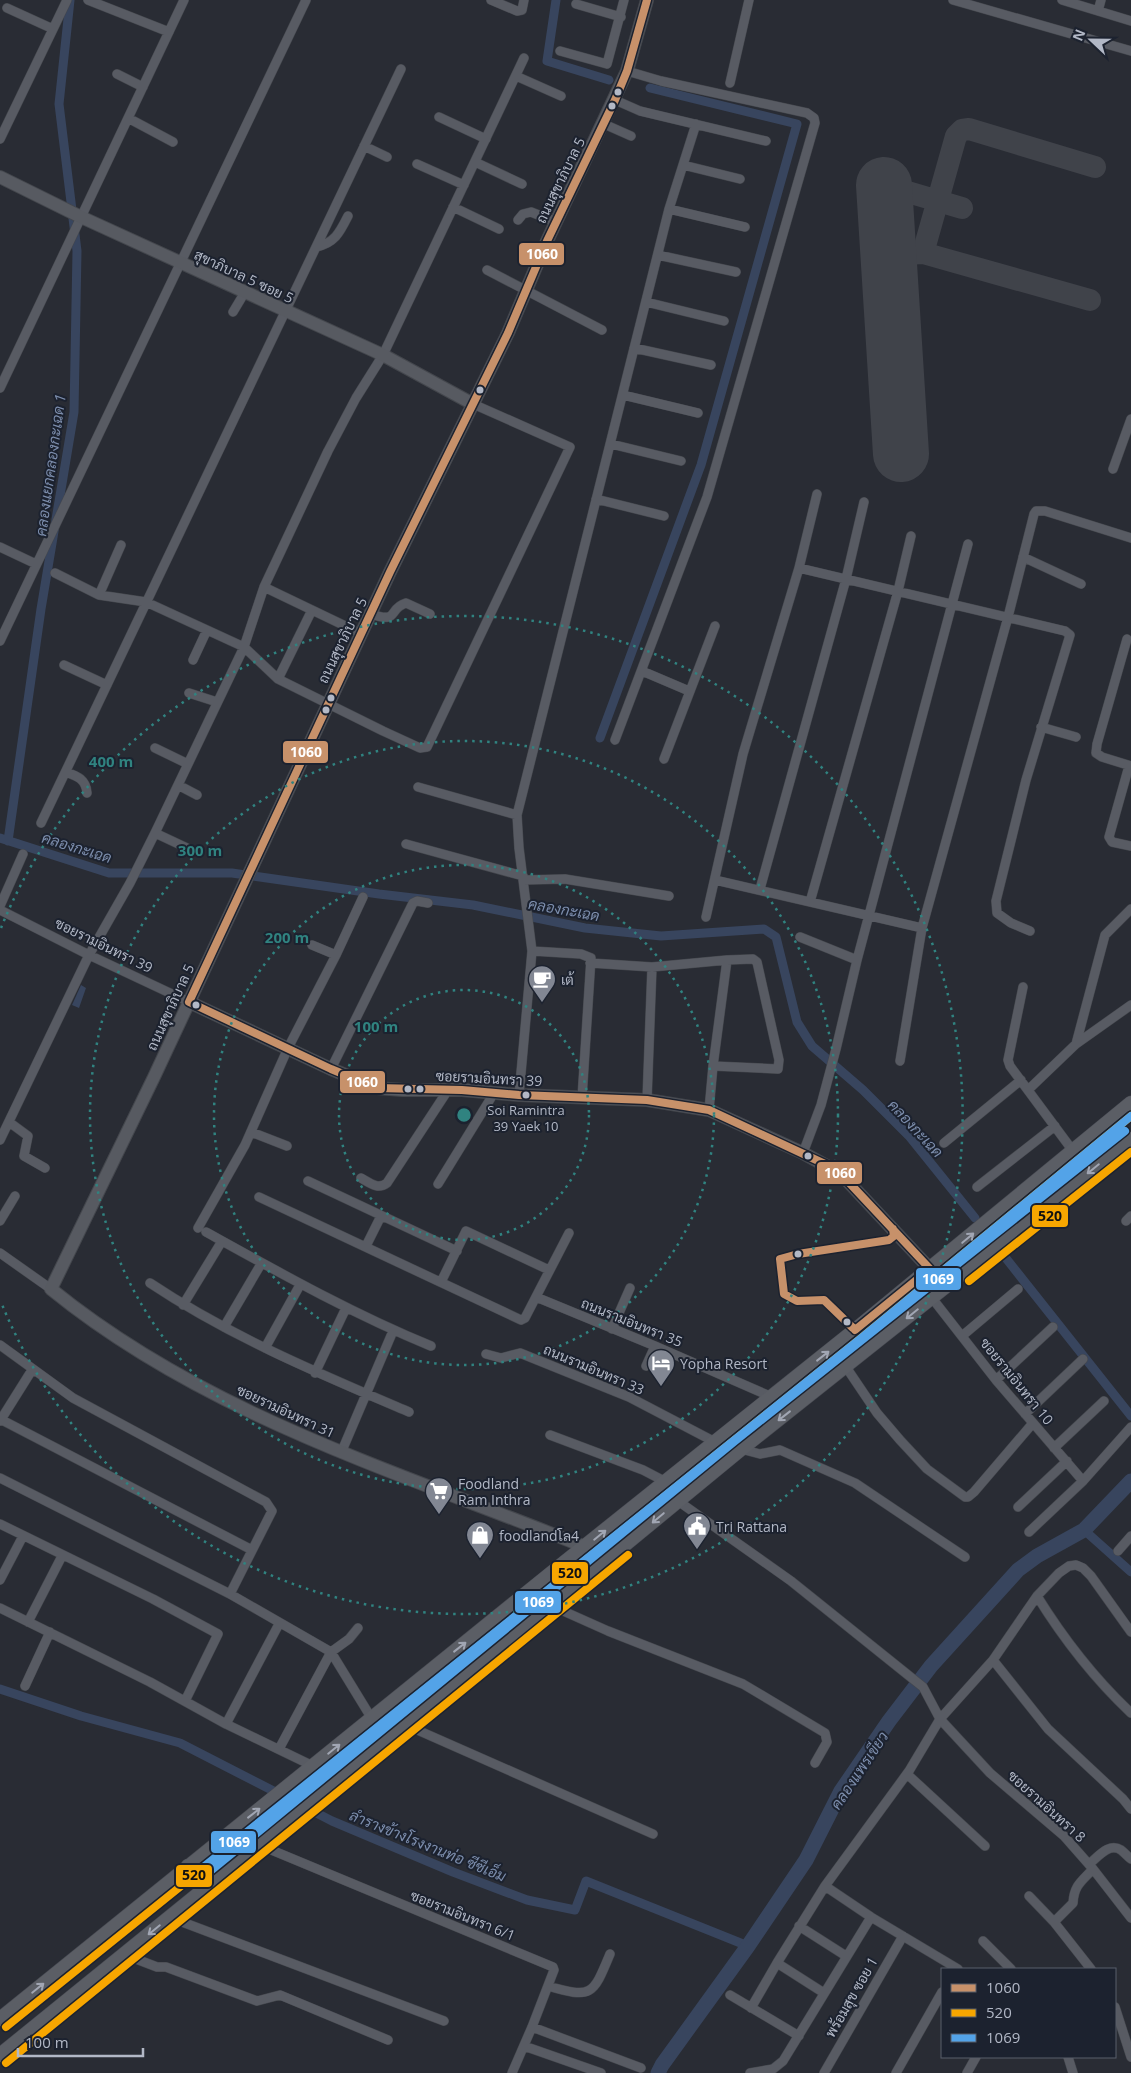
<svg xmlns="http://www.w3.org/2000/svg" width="1131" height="2073" viewBox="0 0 1131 2073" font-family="'Open Sans',Sarabun,sans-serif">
<rect width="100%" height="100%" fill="#292c34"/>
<!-- water -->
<path fill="#38455e" d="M81 985 86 988 79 1008 72 1005Z"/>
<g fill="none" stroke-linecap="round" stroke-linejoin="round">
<!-- canal -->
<path stroke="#38455e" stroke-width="9" d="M556 0 547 61 609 80
M600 738 701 465 797 124 650 88
M0 838 109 873H232L379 894 473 905 585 928 661 936 764 929 776 937 797 1022 812 1046 863 1090 909 1136 975 1218
M8 841 41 609 74 412 77 251 59 104 70 0
M1005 1257 1131 1416
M1084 1530 1131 1572
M0 1689 81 1716 180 1743 332 1821 453 1872 527 1900 575 1910 586 1881 748 1946"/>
<!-- river -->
<path stroke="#38455e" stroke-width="15" d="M658 2073 662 2065 748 1946 806 1860 841 1791 889 1721 931 1666 1018 1570 1037 1556 1084 1530 1131 1481"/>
<!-- taxiway -->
<path stroke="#40434a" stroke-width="22" d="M884 185 962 208
M889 255 923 253
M1090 300 923 253 956 136 962 130 969 129 1095 167"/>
<!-- runway -->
<path stroke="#40434a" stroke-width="56" d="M884 185 901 454"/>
<!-- street casing -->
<g stroke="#44474d" stroke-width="10">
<path id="street" d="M88 0 169 32
M491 0 517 11 522 10 524 0
M953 0 1131 51
M1062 0 1131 21
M576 4 621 17
M7 8 53 29
M1098 11 1101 0
M560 51 607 64 624 0
M117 74 143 87
M516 76 561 96
M730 83 749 0
M615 100 640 111 766 141
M439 117 486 139
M128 118 173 142
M604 124 631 136
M0 139 67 0
M364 146 387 157
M475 162 522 184
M417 164 464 185
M683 165 740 179
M453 207 499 229
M669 209 745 227
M518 220 523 214 531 212 556 222
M316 247C335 243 340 232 348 216
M658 255 736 272
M487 270 602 330
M646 302 724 321
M233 312 245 292
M634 348 711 365
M0 388 184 0
M623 395 698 413
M611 444 681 461
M1113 469 1131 419
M596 499 664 516
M0 547 36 564
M1023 557 1081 584
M799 568 1065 631 1070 635 1026 780 996 901 997 913 1011 923 1030 931
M55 573 99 595 146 602 244 647 278 679 383 731 420 748 427 747 570 447 473 404
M264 587 362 634
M99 595 121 545
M371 614C400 624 387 609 406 603L430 614
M1127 639 1097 744 1096 753 1102 757 1131 766
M0 641 306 0
M193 660 207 630
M64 665 107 685
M642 671 689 691
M278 679 312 610
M189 693 217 702
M1041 727 1076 737
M615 740 707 497 815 123 814 118 807 113 661 81 627 71
M155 748 188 764
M664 759 715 626
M1129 766 1109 837 1112 842 1131 846
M66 772C77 776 86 779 87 793
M178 785 197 795
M418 787 517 815
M41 823 401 69
M155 833 187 848
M406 844 523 876
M523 880 565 879 669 896
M715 880 922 928
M760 889 846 579 864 502
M810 902 898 591 911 536
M0 906 23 854
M0 910 89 955 189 1002
M706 917 743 754 799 568 817 494
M800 937 857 960
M312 945 336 955
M532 951 581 954 591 958 582 1098
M590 963 652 967 727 960 753 959 757 962 779 1060 778 1069 713 1066
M1023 987 1008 1060 1010 1066 1073 1151
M1076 1044 1105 935 1131 909
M900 1061 922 928 1008 617 1034 514 1036 511H1045L1131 538
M331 1069 413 903 417 901 428 903
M1028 1090 1076 1044 1131 1005
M519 1095 532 951 519 848 517 815 669 209 696 124
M647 1100 652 967
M709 1110 713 1066 727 960
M9 1122 28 1136 24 1156 45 1168
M251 1132 287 1146
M0 1140 89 955 130 883 155 833 244 647 264 587 328 451 356 398 383 355 524 58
M944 1143 1021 1080
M803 1153 821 1105 836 1049 857 960 968 544
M361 1178C370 1183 378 1190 387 1183L448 1090
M308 1181 457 1251
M438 1184 494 1093
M977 1187 1055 1126
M259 1197 521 1320 525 1318 569 1233
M0 1221 15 1196
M1126 1221 1131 1216
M198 1228 245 1145 288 1048 336 955 363 897
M206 1232C280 1273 353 1314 431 1346
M366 1246 381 1216
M0 1253 51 1289
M441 1282 466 1231 549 1270
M150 1283C231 1337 320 1374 409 1412
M536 1297 655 1346 772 1397
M932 1298 996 1380 1083 1481
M183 1305 222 1241
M224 1327 261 1264
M612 1329 630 1288
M962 1336 1018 1289
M0 1345 73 1398 266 1502 272 1511 230 1594
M265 1348 300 1285
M486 1354 501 1358 520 1353 629 1397 715 1442
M646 1366 655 1346
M846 1367 877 1413 900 1440 927 1469 965 1497H968L974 1492 1033 1423
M315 1373 346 1308
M996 1380 1053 1327
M1025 1414 1083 1359
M0 1419 252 1550
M0 1421 32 1370
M550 1435 643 1470 666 1482
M1054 1448 1104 1401
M741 1449 760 1454 780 1450 855 1483 965 1557
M341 1453 393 1331
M0 1478 230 1594 331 1652 372 1719
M678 1501 791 1581 923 1687 940 1719 990 1773 1064 1836 1093 1869 1131 1918
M1018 1507 1067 1461
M0 1524 153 1599 218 1634 185 1701
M1029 1532 1083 1481 1131 1427
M1118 1551 1131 1536
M0 1580 23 1536
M1037 1596C1063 1638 1095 1679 1131 1713
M552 1606 608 1631 743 1684 825 1733 827 1742 815 1763
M0 1608 150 1682 226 1724 313 1766
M28 1622 62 1556
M993 1660 1048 1729 1123 1799 1131 1809
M25 1686 50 1632
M226 1724 279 1624
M406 1725 653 1834
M279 1749 331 1652 349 1639 358 1628
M907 1774 985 1846
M257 1844 553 1967 554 1970 532 2027 512 2073
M1089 1864C1098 1857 1109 1842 1121 1850 1125 1853 1127 1856 1131 1859
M825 1886 871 1917 958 1969
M1029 1896 1054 1922 1091 1969
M169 1917 444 2021
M1054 1922 1073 1903C1074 1885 1082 1881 1093 1869
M799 1926 846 1956
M983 1941 1011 1969
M123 1954 157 1967H166L257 2001 280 1995 388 2040
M777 1963 824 1993
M548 1986C592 1999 593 1995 610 1954
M730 1995 799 2036
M1115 2007 1131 2057
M751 2008 777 1963 825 1886 909 1771 940 1719 993 1660 1037 1596 1059 1573 1069 1566 1076 1565 1083 1568 1091 1576 1131 1632
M532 2027 641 2068
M524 2046 601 2073
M1068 2057 1073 2073
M750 2073 773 2069 783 2061 871 1917
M824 2073 903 1936
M896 2073 942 1992
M967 2073 976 2057"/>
</g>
<!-- secondary casing -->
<g stroke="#44474d" stroke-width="14">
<path id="secondary" d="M0 177 81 217 383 355 473 404
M189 1002 331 1069 377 1088 403 1090H462L519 1095 647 1100 709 1110 803 1153 841 1174 930 1269
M585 1547C402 1473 207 1416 51 1289L154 1077 390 572 508 333 547 241 627 71 647 0"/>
</g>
<!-- primary casing -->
<g stroke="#464951" stroke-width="15">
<path id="primary" d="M220 1840 218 1846 221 1854 231 1860H239
M188 1866 205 1888
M0 2019 565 1562 855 1330 1131 1103
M0 2055 345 1775 741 1449 1131 1139"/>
</g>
<!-- street -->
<use href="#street" stroke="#585b63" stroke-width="9"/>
<!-- secondary -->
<use href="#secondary" stroke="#575a61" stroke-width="12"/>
<!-- primary -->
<use href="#primary" stroke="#5b5e65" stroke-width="14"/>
<!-- bus-1 casing -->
<g stroke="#1c222f" stroke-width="11">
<path id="bus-1" d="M189 1002 390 572 508 333 547 241 615 100 627 71 647 0
M189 1002 331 1069 377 1088 462 1090 519 1095 647 1100 709 1110 827 1165 841 1174 930 1269 855 1330
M853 1328 824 1300 797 1301 784 1294 780 1259 798 1254 889 1240 894 1236 893 1229"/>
</g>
<!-- bus-2 casing -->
<g stroke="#1c222f" stroke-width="11">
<path id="bus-2" d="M969 1281 1131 1152
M6 2027 861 1338 1131 1116
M6 2063 628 1555"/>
</g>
<!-- bus-3 casing -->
<g stroke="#1c222f" stroke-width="11">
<path id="bus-3" d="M1125 1131 735 1441 207 1874 202 1868 861 1338 1131 1116"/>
</g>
<!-- bus-1 -->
<use href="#bus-1" stroke="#c7916a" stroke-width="8"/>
<!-- bus-2 -->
<use href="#bus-2" stroke="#f7a600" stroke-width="8"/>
<!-- bus-3 -->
<use href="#bus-3" stroke="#53a3e8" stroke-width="8"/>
</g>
<!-- one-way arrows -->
<defs><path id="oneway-shaft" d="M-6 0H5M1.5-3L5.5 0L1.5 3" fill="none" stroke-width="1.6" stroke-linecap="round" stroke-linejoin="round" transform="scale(1.25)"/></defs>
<g stroke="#a1a6b3">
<use href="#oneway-shaft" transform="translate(1093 1169) rotate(141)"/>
<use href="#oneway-shaft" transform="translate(968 1238) rotate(-40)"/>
<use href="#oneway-shaft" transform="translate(912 1314) rotate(141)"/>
<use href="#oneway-shaft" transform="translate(823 1356) rotate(-38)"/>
<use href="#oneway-shaft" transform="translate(784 1416) rotate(142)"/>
<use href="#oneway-shaft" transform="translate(658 1518) rotate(140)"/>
<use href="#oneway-shaft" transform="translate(600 1535) rotate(-39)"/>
<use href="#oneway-shaft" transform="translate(460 1647) rotate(-38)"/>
<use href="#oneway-shaft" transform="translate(334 1749) rotate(-39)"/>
<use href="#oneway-shaft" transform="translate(254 1813) rotate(-38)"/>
<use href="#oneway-shaft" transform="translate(154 1930) rotate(141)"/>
<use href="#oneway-shaft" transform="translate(38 1988) rotate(-39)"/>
</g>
<!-- distance rings -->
<g fill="none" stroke="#308380" stroke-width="2.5" stroke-dasharray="2.5 5">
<circle cx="464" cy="1115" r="125"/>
<circle cx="464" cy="1115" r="250"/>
<circle cx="464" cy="1115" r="374"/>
<path d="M1 928A499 499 0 1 1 1 1302"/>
</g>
<!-- icons -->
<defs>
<g id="cafe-pin" transform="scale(1.4375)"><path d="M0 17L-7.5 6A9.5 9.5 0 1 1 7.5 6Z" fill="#828793" stroke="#1c222f"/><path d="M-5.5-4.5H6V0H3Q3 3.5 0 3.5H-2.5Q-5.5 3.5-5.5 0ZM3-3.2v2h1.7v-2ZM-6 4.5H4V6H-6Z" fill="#fff"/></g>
<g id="hotel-pin" transform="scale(1.4375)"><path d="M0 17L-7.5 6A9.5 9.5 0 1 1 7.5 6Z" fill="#828793" stroke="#1c222f"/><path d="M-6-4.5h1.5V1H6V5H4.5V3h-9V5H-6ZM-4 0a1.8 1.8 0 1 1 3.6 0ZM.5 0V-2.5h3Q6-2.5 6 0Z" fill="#fff"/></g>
<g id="supermarket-pin" transform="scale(1.4375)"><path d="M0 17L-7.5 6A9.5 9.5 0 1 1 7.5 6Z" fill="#828793" stroke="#1c222f"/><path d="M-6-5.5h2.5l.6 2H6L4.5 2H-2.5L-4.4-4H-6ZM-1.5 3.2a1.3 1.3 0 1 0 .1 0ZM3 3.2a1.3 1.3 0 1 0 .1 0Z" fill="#fff"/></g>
<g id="civic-pin" transform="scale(1.4375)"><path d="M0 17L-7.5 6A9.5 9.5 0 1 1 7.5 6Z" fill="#828793" stroke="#1c222f"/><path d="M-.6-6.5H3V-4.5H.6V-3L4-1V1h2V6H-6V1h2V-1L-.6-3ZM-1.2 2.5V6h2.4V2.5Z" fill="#fff"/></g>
<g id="shop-pin" transform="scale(1.4375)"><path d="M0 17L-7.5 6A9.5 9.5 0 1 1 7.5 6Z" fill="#828793" stroke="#1c222f"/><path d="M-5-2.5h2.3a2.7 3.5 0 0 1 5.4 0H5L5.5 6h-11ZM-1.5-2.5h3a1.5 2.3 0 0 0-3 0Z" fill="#fff"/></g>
</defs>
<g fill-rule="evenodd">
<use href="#cafe-pin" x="542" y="979"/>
<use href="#hotel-pin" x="661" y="1363"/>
<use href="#supermarket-pin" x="439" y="1491"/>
<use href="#civic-pin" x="697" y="1526"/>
<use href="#shop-pin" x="480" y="1535"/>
</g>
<!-- markers -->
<g fill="#b2b8c6" stroke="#1c222f" stroke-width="2">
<circle cx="618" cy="92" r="4.5"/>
<circle cx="612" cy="106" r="4.5"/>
<circle cx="480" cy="390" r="4.5"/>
<circle cx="331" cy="698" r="4.5"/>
<circle cx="326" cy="710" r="4.5"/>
<circle cx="196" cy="1005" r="4.5"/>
<circle cx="408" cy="1089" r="4.5"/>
<circle cx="420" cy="1089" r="4.5"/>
<circle cx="526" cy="1095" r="4.5"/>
<circle cx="808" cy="1156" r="4.5"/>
<circle cx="798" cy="1254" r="4.5"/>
<circle cx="847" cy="1322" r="4.5"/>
</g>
<g text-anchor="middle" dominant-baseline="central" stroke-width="4" stroke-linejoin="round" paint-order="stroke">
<!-- bus labels -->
<g font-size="13" fill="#b2b8c6" stroke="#1c222f">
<text x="526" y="1110">Soi Ramintra<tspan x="526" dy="16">39 Yaek 10</tspan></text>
</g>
<!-- street labels -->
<g font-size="14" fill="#b2b8c6" stroke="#1c222f">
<text transform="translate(560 180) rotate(-64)">ถนนสุขาภิบาล 5</text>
<text transform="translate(244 276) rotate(25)">สุขาภิบาล 5 ซอย 5</text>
<text transform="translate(342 640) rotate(-64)">ถนนสุขาภิบาล 5</text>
<text transform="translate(104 945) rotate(26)">ซอยรามอินทรา 39</text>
<text transform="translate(170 1007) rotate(-65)">ถนนสุขาภิบาล 5</text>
<text transform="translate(489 1078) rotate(3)">ซอยรามอินทรา 39</text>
<text transform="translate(632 1322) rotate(22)">ถนนรามอินทรา 35</text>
<text transform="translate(594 1369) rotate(23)">ถนนรามอินทรา 33</text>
<text transform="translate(1017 1381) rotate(51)">ซอยรามอินทรา 10</text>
<text transform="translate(286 1411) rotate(25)">ซอยรามอินทรา 31</text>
<text transform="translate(1047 1806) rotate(42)">ซอยรามอินทรา 8</text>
<text transform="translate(463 1915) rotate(22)">ซอยรามอินทรา 6/1</text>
<text transform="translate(851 1997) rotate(-60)">พร้อมสุข ซอย 1</text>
</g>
<!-- poi labels -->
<g font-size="14" fill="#b2b8c6" stroke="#1c222f" text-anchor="start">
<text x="561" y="979">เต้</text>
<text x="680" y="1363">Yopha Resort</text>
<text x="458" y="1483">Foodland<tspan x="458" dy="16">Ram Inthra</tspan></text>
<text x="716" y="1526">Tri Rattana</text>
<text x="499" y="1535">foodlandโล4</text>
</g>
<!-- water labels -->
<g font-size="15" font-style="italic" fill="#7c8dac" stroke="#1c222f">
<text transform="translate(50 465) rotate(-82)">คลองแยกคลองกะเฉด 1</text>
<text transform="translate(77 847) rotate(17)">คลองกะเฉด</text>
<text transform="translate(564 909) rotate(10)">คลองกะเฉด</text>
<text transform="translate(916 1128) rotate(47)">คลองกะเฉด</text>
<text transform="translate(859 1770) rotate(-56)">คลองแพรเขียว</text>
<text transform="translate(428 1845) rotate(22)">ลำรางข้างโรงงานท่อ ซีซีเอ็ม</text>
</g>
</g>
<circle cx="464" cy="1115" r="8" fill="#308380" stroke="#1c222f" stroke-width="2.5"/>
<g font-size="15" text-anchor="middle" font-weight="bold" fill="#308380" stroke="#1c222f" stroke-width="4" stroke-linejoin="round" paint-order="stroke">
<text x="111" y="767">400 m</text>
<text x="200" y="856">300 m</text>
<text x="287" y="943">200 m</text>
<text x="376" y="1032">100 m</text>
</g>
<g stroke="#1c222f" stroke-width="2">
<rect x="518" y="242" width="47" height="24" rx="5" fill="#c7916a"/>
<rect x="282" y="740" width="47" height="24" rx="5" fill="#c7916a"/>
<rect x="339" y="1070" width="47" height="24" rx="5" fill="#c7916a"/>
<rect x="816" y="1161" width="47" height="24" rx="5" fill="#c7916a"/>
<rect x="1031" y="1204" width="38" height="24" rx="5" fill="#f7a600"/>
<rect x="915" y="1267" width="47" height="24" rx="5" fill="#53a3e8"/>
<rect x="551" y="1561" width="38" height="24" rx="5" fill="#f7a600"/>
<rect x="514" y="1590" width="48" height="24" rx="5" fill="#53a3e8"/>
<rect x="210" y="1830" width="47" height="24" rx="5" fill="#53a3e8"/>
<rect x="175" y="1864" width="38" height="24" rx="5" fill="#f7a600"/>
</g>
<g font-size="14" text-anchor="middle" font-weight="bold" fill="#fff">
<text x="542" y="259">1060</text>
<text x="306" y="757">1060</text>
<text x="362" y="1087">1060</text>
<text x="840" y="1178">1060</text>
<text x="938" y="1284">1069</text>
<text x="538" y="1607">1069</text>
<text x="234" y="1847">1069</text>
</g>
<g font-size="14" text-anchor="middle" font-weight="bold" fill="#111">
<text x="1050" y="1221">520</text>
<text x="570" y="1578">520</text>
<text x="194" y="1880">520</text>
</g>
<!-- legend -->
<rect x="941" y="1968" width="175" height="90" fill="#1c222f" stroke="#585e6b"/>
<rect x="951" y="1984" width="25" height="8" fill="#c7916a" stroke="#585e6b"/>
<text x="986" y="1993" font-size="15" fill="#b2b8c6">1060</text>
<rect x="951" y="2009" width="25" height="8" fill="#f7a600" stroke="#585e6b"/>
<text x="986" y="2018" font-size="15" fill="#b2b8c6">520</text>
<rect x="951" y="2034" width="25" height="8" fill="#53a3e8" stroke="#585e6b"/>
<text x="986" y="2043" font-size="15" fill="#b2b8c6">1069</text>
<!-- north arrow -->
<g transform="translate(1091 40) rotate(292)" stroke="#1c222f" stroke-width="4" paint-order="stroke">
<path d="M0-4L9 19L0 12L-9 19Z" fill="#b2b8c6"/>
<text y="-8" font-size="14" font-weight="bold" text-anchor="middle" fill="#b2b8c6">N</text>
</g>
<!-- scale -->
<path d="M18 2048v8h125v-8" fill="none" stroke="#b2b8c6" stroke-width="2.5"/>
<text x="25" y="2048" font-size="15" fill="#b2b8c6" stroke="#1c222f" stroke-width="4" paint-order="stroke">100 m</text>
</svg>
